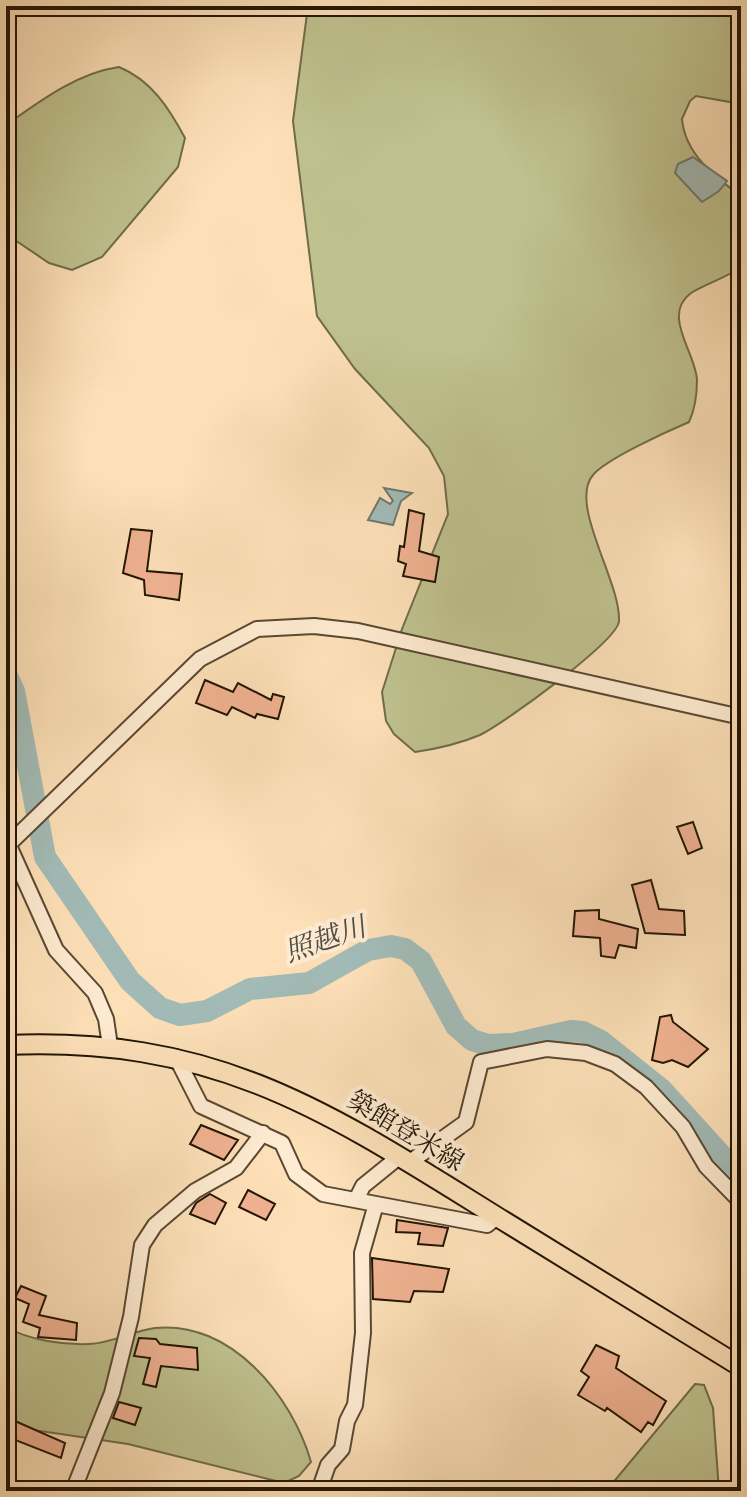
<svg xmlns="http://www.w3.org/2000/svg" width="747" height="1497" viewBox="0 0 747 1497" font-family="'IM FELL French Canon','Noto Serif JP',serif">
<rect width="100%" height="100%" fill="#fde0b8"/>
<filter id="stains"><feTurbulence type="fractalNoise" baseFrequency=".0025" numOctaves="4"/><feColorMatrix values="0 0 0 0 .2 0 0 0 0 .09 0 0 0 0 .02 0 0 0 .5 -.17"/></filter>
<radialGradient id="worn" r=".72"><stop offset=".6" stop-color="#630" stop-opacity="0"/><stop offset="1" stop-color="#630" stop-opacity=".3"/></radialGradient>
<!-- green -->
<path fill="#bfc28f" stroke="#706c4a" stroke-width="2" d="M308 6H741V104L696 96 690 101 682 119C685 154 715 177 741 196V267C726 278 707 283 691 293 661 315 696 353 697 380 697 394 695 409 689 422 668 431 606 459 593 475 568 504 621 582 619 621 618 641 503 724 480 735 461 743 436 749 415 752L394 734 386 721 382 692 402 629 448 514 444 476 429 448 355 369 317 316 293 121Z
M119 67C151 80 169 108 185 138L178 167 102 257 72 270 49 263 6 234V125C40 101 77 73 119 67Z
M6 1327C29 1340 62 1345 89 1344 112 1343 133 1331 155 1328 231 1320 292 1396 311 1462L299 1476 284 1483 128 1444 6 1426Z
M695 1384 704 1385 713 1408 719 1491H606Z"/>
<!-- water -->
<path fill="#a2bbb7" stroke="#6f796f" stroke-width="2" d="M693 157 727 181 719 191 702 202 675 173 678 164Z
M384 488 412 493 401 501 393 525 368 520 380 498 390 504 393 501Z"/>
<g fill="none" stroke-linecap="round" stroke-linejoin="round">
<!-- river -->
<path stroke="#a2bbb7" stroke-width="22" d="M6 674 14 691 45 857 130 981 160 1008 180 1015 207 1011 250 989 309 983 368 950 391 946 405 949 421 961 456 1026 472 1040 488 1045 513 1044 571 1031 583 1032 601 1041 661 1089 741 1177"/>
</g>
<!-- building -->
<path fill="#f0b292" stroke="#221504" stroke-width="2" d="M409 510 424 514 419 551 439 557 435 582 403 576 406 564 398 561 400 546 404 547Z
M131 529 152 531 147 571 182 574 179 600 145 595 144 580 123 573Z
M205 680 233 692 238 683 271 700 273 694 284 697 278 719 257 714 255 718 232 707 227 715 196 703Z
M693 822 702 848 688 854 677 827Z
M651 880 659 909 684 911 685 935 645 933 632 885Z
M599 910V919L638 929 636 948 619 945 615 958 601 956 600 938 573 936 575 911Z
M671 1015 673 1022 708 1049 688 1067 672 1060 663 1063 652 1060 660 1017Z
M201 1125 238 1140 224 1160 190 1144Z
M248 1190 275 1204 266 1220 239 1207Z
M210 1194 226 1203 215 1224 190 1214 196 1203Z
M397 1220 448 1228 443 1246 418 1244 420 1233 396 1232Z
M372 1258 449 1269 443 1292 414 1291 410 1302 373 1299Z
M21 1286 46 1296 39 1315 77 1323 76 1340 38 1337 40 1328 23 1322 29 1304 15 1298Z
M139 1338 156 1339 160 1344 197 1348 198 1370 161 1366 156 1387 143 1384 150 1358 134 1356Z
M596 1345 619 1356 616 1368 666 1401 653 1425 648 1422 641 1432 607 1408 605 1411 578 1395 589 1377 581 1371Z
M119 1402 141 1408 135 1425 113 1418Z
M15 1421 65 1443 61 1458 10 1438Z"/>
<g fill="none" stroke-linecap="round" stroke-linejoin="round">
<!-- minor casing -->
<g stroke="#594831" stroke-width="18">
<path id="minor" d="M6 839 56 950 95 993 106 1019 110 1046
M10 843 200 659 257 629 314 626 358 631 741 717
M176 1057 201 1106 282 1143 296 1174 323 1194 487 1225 497 1217
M410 1162 466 1122 481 1062 547 1049 586 1053 615 1064 646 1087 683 1127 706 1166 741 1202
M356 1200 363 1186 400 1156
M73 1491 112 1393 131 1317 142 1245 155 1225 195 1191 236 1168 263 1133
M319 1491 328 1465 342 1449 347 1421 355 1405 363 1333 362 1253 376 1204"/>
</g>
<!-- major casing -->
<g stroke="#221504" stroke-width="22">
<path id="major" d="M6 1045C217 1036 327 1111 499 1218 579 1268 660 1317 741 1367"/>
</g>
<!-- minor -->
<use href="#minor" stroke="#feebd1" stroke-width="14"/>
<!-- major -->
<use href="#major" stroke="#fde0b8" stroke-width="18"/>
</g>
<g text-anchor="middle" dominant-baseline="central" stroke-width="8" stroke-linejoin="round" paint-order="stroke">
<!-- street labels -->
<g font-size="26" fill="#221504" stroke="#feebd1">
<text transform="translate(406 1131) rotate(31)">築館登米線</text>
</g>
<!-- water labels -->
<g font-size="28" font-style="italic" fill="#4f4f43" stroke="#feebd1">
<text transform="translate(325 939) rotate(-19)">照越川</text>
</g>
</g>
<!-- margin -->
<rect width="747" height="1497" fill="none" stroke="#fde0b8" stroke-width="32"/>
<rect x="8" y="8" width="731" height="1481" fill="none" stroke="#221504" stroke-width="4"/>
<rect x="16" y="16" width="715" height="1465" fill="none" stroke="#221504" stroke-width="2"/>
<rect width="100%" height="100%" filter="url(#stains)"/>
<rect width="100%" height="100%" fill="url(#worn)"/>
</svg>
